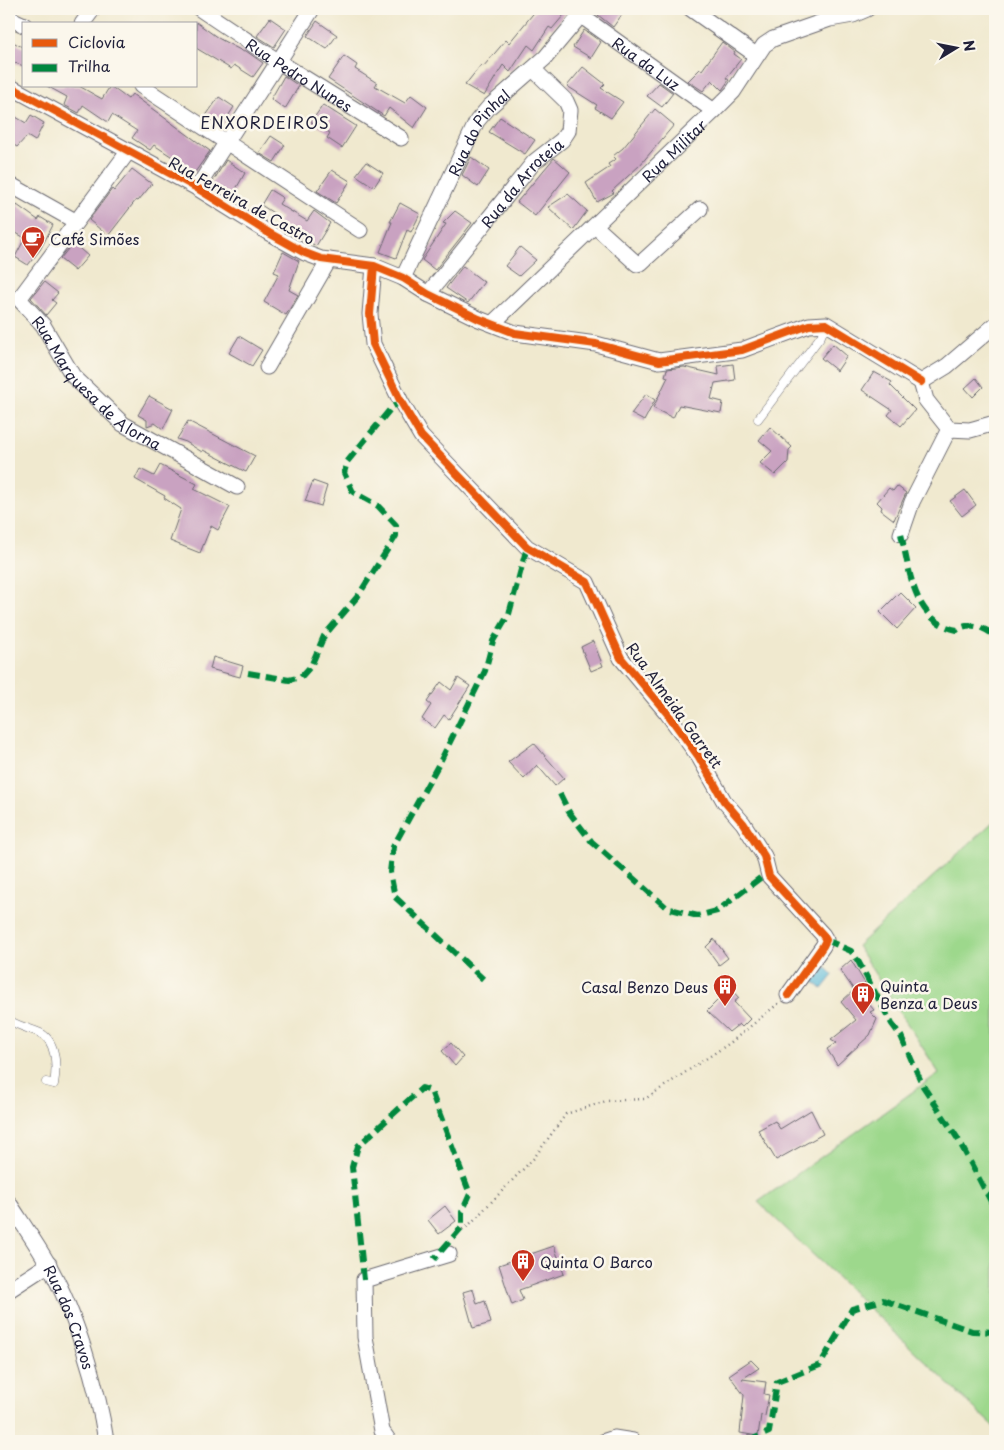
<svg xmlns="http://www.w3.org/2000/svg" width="1004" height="1450" viewBox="0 0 1004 1450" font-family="'Playpen Sans',sans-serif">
<rect width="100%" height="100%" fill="#fbf7ec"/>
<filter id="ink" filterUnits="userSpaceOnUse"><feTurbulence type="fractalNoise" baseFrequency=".02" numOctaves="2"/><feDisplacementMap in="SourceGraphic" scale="10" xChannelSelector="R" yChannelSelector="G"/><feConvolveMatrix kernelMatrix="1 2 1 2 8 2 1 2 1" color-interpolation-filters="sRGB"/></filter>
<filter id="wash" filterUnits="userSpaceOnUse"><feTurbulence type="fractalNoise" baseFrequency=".0096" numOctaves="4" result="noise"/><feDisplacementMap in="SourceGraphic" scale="20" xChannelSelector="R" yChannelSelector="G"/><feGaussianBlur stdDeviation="1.12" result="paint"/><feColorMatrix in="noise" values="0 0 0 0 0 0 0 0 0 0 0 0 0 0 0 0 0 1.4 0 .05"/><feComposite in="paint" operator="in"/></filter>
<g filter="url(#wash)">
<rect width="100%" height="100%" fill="#f0e9cf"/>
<!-- green -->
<path fill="#9dd88c" stroke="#607d64" d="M995 820V1428L758 1202 939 1073 857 946Z"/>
<!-- water -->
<path fill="#5ab9d8" stroke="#3e6e8a" d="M823 965 833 975 822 989 813 981 821 972Z"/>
<g id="blocks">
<!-- building -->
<path fill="#c9a2c1" d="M537 9H569L552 29 549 27 534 50 528 45 510 72 503 65 484 96 465 85 481 65 483 67 506 40 509 43Z
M603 9H626L613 27 598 15Z
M270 18 286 29 274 47 257 36Z
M317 21 337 35 327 49 307 36Z
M196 22 218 38 244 52 246 51 263 63 253 77 234 65 231 69 196 48Z
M584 30 601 42 591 58 573 47Z
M13 42 24 48V66L9 61V50Z
M722 42 735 52 734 54 741 59 726 78 729 80 722 90 712 80 703 91 688 81 700 69 702 70Z
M344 56 357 65 355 69 377 83 375 86 405 103 411 95 427 107 414 128 389 108 384 116 328 79Z
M583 67 605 84 601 88 623 102 611 118 595 108 597 105 567 86Z
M284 76 299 86 285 109 271 99Z
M659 83 673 93 662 107 647 96Z
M47 86H79L102 99 110 86 128 99 132 94 210 151 193 175 174 165 177 160 154 145 150 150 132 138 137 131 112 115 108 122 83 105 79 113 64 105 67 97Z
M219 97 234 107 221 127 205 117Z
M323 105 356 126 342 148 327 138 330 133 311 122Z
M655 109 674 125 640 165 612 191 614 193 597 202 586 183 610 167 608 164 616 159 613 156 623 148Z
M9 113 26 123 31 115 44 123 35 141 27 136 17 147 9 142Z
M500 117 535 140 525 154 489 132Z
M271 136 285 145 274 162 259 153Z
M471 157 489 170 478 187 462 175Z
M554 158 570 172 535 216 517 202Z
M226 160 245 173 232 196 211 185Z
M366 162 383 173 374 187 356 175Z
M132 169 152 184 138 201 136 200 108 236 89 220 112 189 114 191Z
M332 170 350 181 336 203 317 191Z
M270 190 283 198 279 204 307 221 314 211 330 223 316 246 293 232 291 234 276 226 281 218 261 205Z
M568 194 587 211 573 230 548 207Z
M400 203 420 214 411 232 407 230 396 258 380 252 392 222H390Z
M17 205 38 220 40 217 53 225 40 250 28 265 15 257 25 238 9 229V220Z
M455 211 472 223 435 270 422 260 446 224 443 223Z
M73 243 88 256 75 271 60 259Z
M520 247 536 260 519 276 505 266Z
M283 252 299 261 289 290 298 295 286 315 264 302 279 274 274 272Z
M463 266 484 282 468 303 446 288Z
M44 282 58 293 52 300 56 303 46 315 31 298Z
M239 336 262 350 252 366 229 353Z
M833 344 847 356 837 371 821 358Z
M733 364 735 380 715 383 711 399 723 402 721 413 679 405 673 418 653 408 668 377 665 376 667 369 684 367 719 375 718 366Z
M874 372 892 382 890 385 915 410 901 426 888 415 892 410 862 390Z
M976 378 983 387 973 397 965 388Z
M646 394 655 400 644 421 631 414Z
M149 396 173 409 163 429 155 423 147 426V420L138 415Z
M188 421 255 456 246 472 203 450 202 452 186 442 177 439Z
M770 427 792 447 789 450 788 462 775 475 760 463 772 451 759 440Z
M160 465 197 484 194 489 230 507 218 530 211 526 200 553 170 541 181 509 164 498 165 496 135 479 140 469 154 476Z
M313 481 327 486 321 506 305 501Z
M897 486 906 493 894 520 881 510 882 507 877 502 889 488 893 491Z
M965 490 976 505 962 516 950 501Z
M900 592 916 608 897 629 880 612Z
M593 641 603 666 591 671 581 647Z
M213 657 243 666 240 677 210 669Z
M458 678 470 686 449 719 444 715 435 728 422 719 431 705 427 702 441 682 451 690Z
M534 743 564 778 555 786 537 765 524 779 508 762Z
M714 939 728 958 719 965 706 947Z
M851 960 866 985 858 991 874 1010 870 1012 877 1019 870 1035 837 1065 827 1049 836 1043 831 1040 856 1020 841 1002 854 990 840 970Z
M730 988 739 998 734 1002 750 1019 742 1027 739 1024 729 1032 707 1011Z
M451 1043 463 1057 455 1066 442 1051Z
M811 1110 823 1134 776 1160 758 1130 775 1121 780 1129Z
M445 1206 456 1221 439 1234 428 1220Z
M554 1246 564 1274 519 1290 523 1300 512 1305 499 1265Z
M473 1289 477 1304 485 1301 491 1323 473 1328 463 1292Z
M751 1360 759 1368 742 1379 766 1382 764 1394 769 1395 765 1416 761 1415 758 1436 740 1433 744 1395 729 1375Z"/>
</g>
</g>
<g filter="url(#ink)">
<use href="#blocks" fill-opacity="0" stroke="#6a686f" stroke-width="1"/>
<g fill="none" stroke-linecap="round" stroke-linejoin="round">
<!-- service casing -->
<g stroke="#6a686f" stroke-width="9">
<path id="service" d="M758 419 821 336 826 324
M9 1020C18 1026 28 1028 38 1032 57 1039 57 1067 54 1084L46 1082"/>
</g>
<!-- minor casing -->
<g stroke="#6a686f" stroke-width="17">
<g id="minor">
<path id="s1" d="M200 9 279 62 401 138"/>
<path d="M691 9 756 55"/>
<path id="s2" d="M580 15 714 111"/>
<path d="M9 18 24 25"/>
<path d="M82 24 93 9"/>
<path d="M9 86 197 188 269 233 305 253 321 259 374 266 403 278 428 294 479 319 515 333 596 344 659 361 742 350 809 325 826 324 921 382"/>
<path d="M141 86 360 230"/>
<path id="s3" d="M128 152 19 299 43 325 73 376 123 424 237 487"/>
<path d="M9 184 75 221"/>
<path d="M197 188 311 11"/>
<path d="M595 226 637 264 641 263 700 209"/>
<path d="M374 266 370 314 373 344 401 402 421 436 527 547 587 582 621 658 667 713 699 757 724 801 743 823 764 856 769 876 823 935 826 940 823 946 788 995"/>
<path id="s4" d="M403 278 477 121 489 107 545 58 586 9"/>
<path id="s5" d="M428 294 534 162 562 140 568 131 570 110 566 101 533 69"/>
<path id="s6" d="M493 323 714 111 733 92 764 45 773 39 830 19 853 15 867 9"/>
<path d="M267 367 329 260"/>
<path d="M921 382 926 400 949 429 970 430 995 423"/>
<path d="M921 382 947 366 995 325"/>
<path d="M901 534 912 502 949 429"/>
<path id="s7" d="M9 1203C22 1223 36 1243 48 1264 75 1311 98 1387 106 1441"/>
<path d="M9 1290 49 1264"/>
<path d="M389 1441 382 1431 365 1337 364 1280 449 1254"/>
<path d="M605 1441 614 1438 633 1441"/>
</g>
</g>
<!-- path -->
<path stroke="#6a686f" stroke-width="2.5" stroke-dasharray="1 4" stroke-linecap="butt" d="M458 1232 468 1226 534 1158 566 1114 606 1101 645 1099 730 1043 779 1003"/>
<!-- service -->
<use href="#service" stroke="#fff" stroke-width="8"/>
<!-- minor -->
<use href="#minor" stroke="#fff" stroke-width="15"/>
<!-- quiet -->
<path stroke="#00873e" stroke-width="6" stroke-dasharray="12 6" stroke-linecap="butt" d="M901 534C910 571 913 621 957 630 970 621 983 627 995 636
M248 673 289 680 301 677 311 666 324 636 358 596 396 536V525L378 506 353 492 344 473 347 462 392 407 401 402
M560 794 569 812 592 842 667 908 698 916 717 911 768 872
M826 940 851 951 858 961 892 1024 901 1036 923 1086 958 1139 995 1209
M483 979 395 897 390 872 393 847 441 760 485 671 493 641 509 614 527 547
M364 1280 352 1167 358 1146 422 1088 431 1091 470 1194 462 1212V1227L434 1259
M748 1441 769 1432 777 1382 820 1365 852 1309 883 1300 972 1331 995 1332"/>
<!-- cycleway casing -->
<g stroke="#fbf7ec" stroke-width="11">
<path id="cycleway" d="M9 86 197 188 269 233 305 253 321 259 374 266 403 278 428 294 479 319 515 333 596 344 659 361 742 350 809 325 826 324 921 382
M374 266 370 314 373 344 401 402 421 436 527 547 587 582 621 658 667 713 699 757 724 801 743 823 764 856 769 876 823 935 826 940 823 946 788 995"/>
</g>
<!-- cycleway -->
<use href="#cycleway" stroke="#e8590c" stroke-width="8"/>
</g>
</g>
<!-- icons -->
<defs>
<g id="cafe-pin" transform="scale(1.25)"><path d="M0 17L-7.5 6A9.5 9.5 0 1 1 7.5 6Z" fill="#c8321e" stroke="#fbf7ec"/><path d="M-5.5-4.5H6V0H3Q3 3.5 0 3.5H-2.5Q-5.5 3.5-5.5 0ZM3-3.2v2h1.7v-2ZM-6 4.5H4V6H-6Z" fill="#fff"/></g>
<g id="building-pin" transform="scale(1.25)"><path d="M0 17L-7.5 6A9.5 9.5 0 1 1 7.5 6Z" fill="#c8321e" stroke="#fbf7ec"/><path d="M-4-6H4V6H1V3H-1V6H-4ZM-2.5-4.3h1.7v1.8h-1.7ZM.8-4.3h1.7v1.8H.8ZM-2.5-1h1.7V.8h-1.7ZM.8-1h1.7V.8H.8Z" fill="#fff"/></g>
</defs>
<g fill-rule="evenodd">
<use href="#cafe-pin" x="33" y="238"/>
<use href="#building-pin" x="725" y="986"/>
<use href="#building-pin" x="863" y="994"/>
<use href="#building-pin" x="523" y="1261"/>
</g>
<g text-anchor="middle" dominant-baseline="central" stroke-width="5" stroke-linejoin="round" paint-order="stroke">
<!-- street labels -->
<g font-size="15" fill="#22223b" stroke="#fbf7ec">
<text stroke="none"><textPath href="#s2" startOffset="82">Rua da Luz</textPath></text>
<text stroke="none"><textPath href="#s1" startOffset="119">Rua Pedro Nunes</textPath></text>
<text stroke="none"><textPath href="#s4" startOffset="165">Rua do Pinhal</textPath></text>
<text stroke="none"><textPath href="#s6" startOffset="250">Rua Militar</textPath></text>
<text stroke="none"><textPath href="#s5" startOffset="146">Rua da Arroteia</textPath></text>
<text transform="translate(242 200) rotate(29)">Rua Ferreira de Castro</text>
<text stroke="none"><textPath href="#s3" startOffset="299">Rua Marquesa de Alorna</textPath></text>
<text transform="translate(675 705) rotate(54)">Rua Almeida Garrett</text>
<text stroke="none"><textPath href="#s7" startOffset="130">Rua dos Cravos</textPath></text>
</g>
<!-- poi labels -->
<g font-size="15" fill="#22223b" stroke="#fbf7ec" text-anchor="start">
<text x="50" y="238">Café Simões</text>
<text x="880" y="985">Quinta<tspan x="880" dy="17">Benza a Deus</tspan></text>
<text x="708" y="986" text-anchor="end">Casal Benzo Deus</text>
<text x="540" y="1261">Quinta O Barco</text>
</g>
<!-- neighbourhood labels -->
<g font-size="16" letter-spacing="1" fill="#22223b" stroke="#fbf7ec">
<text x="265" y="122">ENXORDEIROS</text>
</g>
</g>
<!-- margin -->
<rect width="1004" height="1450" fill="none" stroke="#fbf7ec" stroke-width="30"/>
<!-- legend -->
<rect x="22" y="22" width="175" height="65" fill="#fbf7ec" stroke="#a4a2a5"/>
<rect x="32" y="39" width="25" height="8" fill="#e8590c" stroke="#a4a2a5"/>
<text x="68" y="48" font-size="15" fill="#22223b">Ciclovia</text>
<rect x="32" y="64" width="25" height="8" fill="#00873e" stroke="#a4a2a5"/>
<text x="68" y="72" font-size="15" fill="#22223b">Trilha</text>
<!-- north arrow -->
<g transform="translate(956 48) rotate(80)" stroke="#fbf7ec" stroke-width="4" paint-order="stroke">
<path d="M0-4L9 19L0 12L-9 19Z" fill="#22223b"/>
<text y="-8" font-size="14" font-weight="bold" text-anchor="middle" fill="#22223b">N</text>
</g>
</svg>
